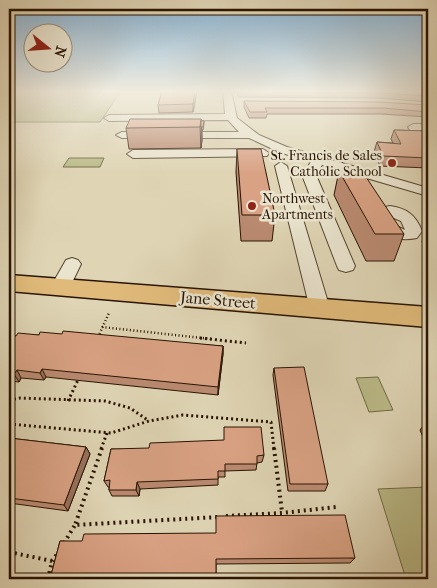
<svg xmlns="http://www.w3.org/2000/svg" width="437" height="588" viewBox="0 0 437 588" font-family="'IM FELL French Canon',serif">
<rect width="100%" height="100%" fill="#dfd5b5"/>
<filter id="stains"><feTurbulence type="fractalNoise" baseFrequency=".004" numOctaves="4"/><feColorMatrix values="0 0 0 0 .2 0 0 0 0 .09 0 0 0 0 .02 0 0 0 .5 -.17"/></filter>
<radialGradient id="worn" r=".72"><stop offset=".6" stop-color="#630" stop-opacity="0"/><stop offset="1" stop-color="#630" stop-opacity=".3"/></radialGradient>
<!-- green -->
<path fill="#babb88" stroke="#716744" d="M9 91H121L100 122H9Z
M69 158H104L100 167H63Z
M378 377 393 410 369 412 356 378Z
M428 487V579H406L378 489Z"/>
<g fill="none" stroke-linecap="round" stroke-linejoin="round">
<!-- minor casing -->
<g stroke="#56442d" stroke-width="2">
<path id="minor" d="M223 91H231L237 118 259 135 287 147 428 188V196L322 165 316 175 355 266 353 270 346 272 339 270 337 266 302 175 311 162 279 152 249 138H122L116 135 122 132H239L228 120 109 121 104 118 109 115 225 114Z
M413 124H428V130H421L428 132V138L414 136 408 127Z
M263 149 269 153 267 156 133 158 127 154 133 150Z
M281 162 287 166 330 309 327 314 320 316 313 314 310 309 275 166Z
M390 206C406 208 416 215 422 231L417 238C398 242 373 236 373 213L380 208ZM389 216 401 221 405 230 392 224Z
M72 258 78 260 81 264 67 293 60 295 53 293 50 288 66 260Z"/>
</g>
<!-- major casing -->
<g stroke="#281300" stroke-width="3">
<path id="major" d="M9 275 428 307V327L9 291Z"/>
</g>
<!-- path-far3 -->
<path stroke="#281300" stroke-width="2" stroke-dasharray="1 2" stroke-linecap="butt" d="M422 241 428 246"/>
<!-- path-far2 -->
<path stroke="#281300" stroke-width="2.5" stroke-dasharray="1 2.5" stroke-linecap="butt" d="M102 327 211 339
M98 337 109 313"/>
<!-- path-far1 -->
<path stroke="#281300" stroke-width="3" stroke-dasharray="2 3" stroke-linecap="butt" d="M200 338 246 343
M9 400 20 398 105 401 130 408 149 421
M68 401 79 378
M9 424 111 433 149 421 183 415 271 422 274 449
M101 449 107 433"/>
<!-- path -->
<path stroke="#281300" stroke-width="4" stroke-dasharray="2 4" stroke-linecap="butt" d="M102 448 75 525 218 517
M274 448 282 512
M226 516 282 513 336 507
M64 543 75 525
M9 552 52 561
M48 579 52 561 57 554"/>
<!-- minor -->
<use href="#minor" fill="#eae4cf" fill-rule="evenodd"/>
<!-- major -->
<use href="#major" fill="#e0ba7a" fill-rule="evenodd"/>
</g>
<!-- wall -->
<path fill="#bb8b72" stroke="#281300" d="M162 91H197L193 112 159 113 158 105Z
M237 91H428V102L379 98 238 97Z
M244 101 428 105V117L381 114H267L266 118H249L244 107Z
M201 121H204V124L203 130H202V140L201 148 129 149 126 128Z
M394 130 428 131V168L380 166 374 152 377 142 393 143 391 139Z
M237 149 275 215 272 241H241L236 172Z
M339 171 404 234 394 261H366L334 195Z
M9 335 16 336 39 335 223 346V354L218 395 46 377 44 380 21 378 19 382 9 381Z
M274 368 328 484 325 491H288L273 375Z
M428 419V449L420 430Z
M9 438 86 447 90 454 68 511 9 503Z
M111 449 264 455 262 462 257 463 256 470 225 471V477H218V485L140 489 139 496H112L109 490V487H108L104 481Z
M60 541 355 558 350 563 216 564V579H50Z"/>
<!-- shaded-wall -->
<path fill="#98715c" stroke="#281300" d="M195 91H197L193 112V104Z
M201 119 202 140 201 148 200 127Z
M223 346V354L218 395V387Z
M42 369 46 377 44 380 40 373Z
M17 370 21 378 19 382 14 374Z
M86 447 90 454 68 511 64 505Z
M137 482 140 489 139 496 136 490Z"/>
<!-- building -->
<path fill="#d9a284" stroke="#281300" d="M162 91H195L193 104 158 105Z
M238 91H428V96L381 93 238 92Z
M244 101 380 102 428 105V112L383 108H265L267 112H250Z
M130 119H201L200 127 126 128Z
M201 121H204L203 127H201Z
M394 130 428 131V158L383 156 377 142 401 144Z
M237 149H261L275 215H242Z
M339 171H362L404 234H375Z
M63 331 223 346 218 387 42 369 40 373 17 370 14 374 9 373V335L16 336 18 333 39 335 40 332 62 334Z
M304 367 328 484H290L274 368Z
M224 427H261L264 455 257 456V464H225V471H218V479L137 482 136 490H109L110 480 104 481 111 449 149 448 150 443 224 440Z
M9 438 86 447 64 505 9 498Z
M345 515 355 558 216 559V578L50 579 60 541H82L84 534 216 533V516Z"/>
<!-- sky -->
<linearGradient id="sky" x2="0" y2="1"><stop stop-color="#88b4d6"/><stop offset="0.53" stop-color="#f1ecde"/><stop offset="1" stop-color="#f1ecde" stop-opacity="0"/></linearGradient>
<rect width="437" height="173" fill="url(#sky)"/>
<!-- markers -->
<g fill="#8f2418" stroke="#eae4cf" stroke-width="2">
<circle cx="392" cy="163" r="5"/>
<circle cx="252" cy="206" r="5"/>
</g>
<g text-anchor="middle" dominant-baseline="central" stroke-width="5" stroke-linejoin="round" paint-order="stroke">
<!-- far-poi labels -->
<g font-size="14" fill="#281300" stroke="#eae4cf" text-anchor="end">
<text x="382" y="155">St. Francis de Sales<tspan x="382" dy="16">Catholic School</tspan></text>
<text x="262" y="198" text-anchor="start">Northwest<tspan x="262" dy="16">Apartments</tspan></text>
</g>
<!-- street labels -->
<g font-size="16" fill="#281300" stroke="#eae4cf">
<text transform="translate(218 300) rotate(5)">Jane Street</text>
</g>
</g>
<!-- margin -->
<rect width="437" height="588" fill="none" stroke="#dfd5b5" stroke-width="30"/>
<rect x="10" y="10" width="417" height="568" fill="none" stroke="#281300" stroke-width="2.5"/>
<rect x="15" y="15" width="407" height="558" fill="none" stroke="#281300"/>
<!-- north arrow -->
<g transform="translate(48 48) rotate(107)"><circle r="24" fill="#eae4cf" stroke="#9c907c"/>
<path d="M0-4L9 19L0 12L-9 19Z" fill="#8f2418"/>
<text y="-8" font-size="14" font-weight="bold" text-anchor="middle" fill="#281300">N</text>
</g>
<rect width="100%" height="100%" filter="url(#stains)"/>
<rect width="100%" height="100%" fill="url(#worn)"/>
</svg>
